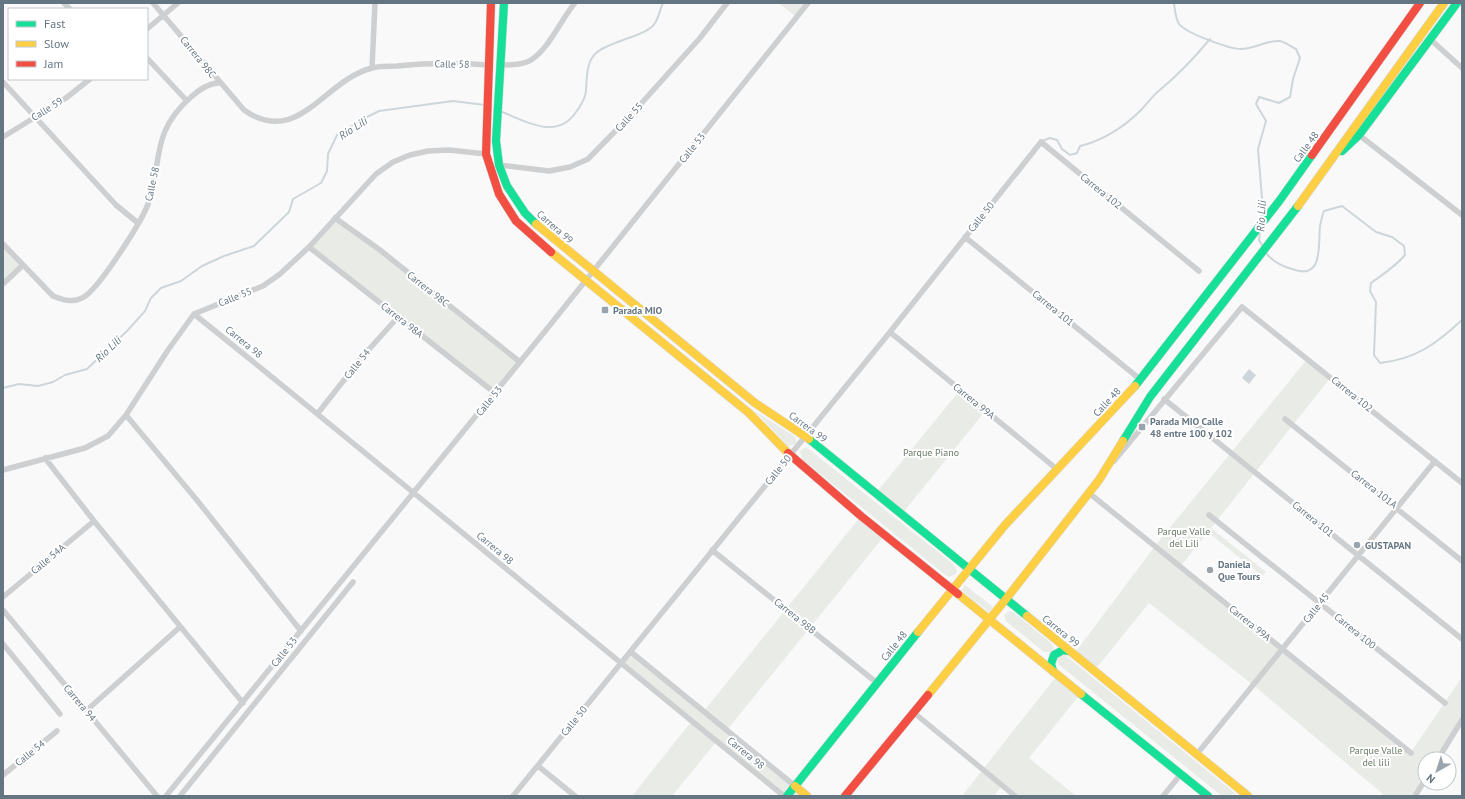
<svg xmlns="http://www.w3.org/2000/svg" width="1465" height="799" viewBox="0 0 1465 799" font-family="'PT Sans',sans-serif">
<rect width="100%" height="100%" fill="#f9f9f9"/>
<!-- green -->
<path fill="#e8ebe6" d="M779 3H808L796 17Z
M335 218 520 362 495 393 309 247Z
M3 244 22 266 3 284Z
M1308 358 1331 377 1211 528 1266 572 1262 576 1208 532 1180 567 1411 752 1462 677V720L1438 759H1425V780L1415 796H1382L1383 794 1253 685 1149 603 1094 671 1074 654 1155 546Z
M960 390 986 410 902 514 876 493Z
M755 411 794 436 796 439V444L788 446Z
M806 447 953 564 957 570 956 574 949 577 944 574 802 459 800 451Z
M861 516 885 535 727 730 807 796H784L716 742 672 796H632L691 722 620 664 631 652 704 711Z
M965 585 993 607 989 612 961 590Z
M1009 611 1013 612 1051 643 1054 648 1052 652H1044L1006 621 1004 615Z
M1063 654 1065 655 1236 794 1222 796 1058 664 1057 658Z
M1058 674 1081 693 1029 758 1076 796H1015L1002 785 994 796H962Z"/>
<!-- water -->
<path fill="#ced6d9" d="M1249 369 1256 375 1249 384 1242 378Z"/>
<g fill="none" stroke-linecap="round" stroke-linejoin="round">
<!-- stream -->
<path stroke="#ced6d9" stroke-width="2" d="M1174 3C1175 10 1175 17 1179 24 1186 33 1229 49 1241 49 1254 49 1267 40 1280 41 1285 42 1292 47 1296 49L1300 58 1293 79 1290 97 1279 103 1259 97 1256 104 1266 121 1258 149 1262 198 1261 220
M500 111C525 121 557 141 576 112 580 107 586 97 586 90 587 78 586 62 596 53 609 41 648 36 655 23 659 17 660 9 663 3
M1042 141 1050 138 1057 140 1062 149 1070 155 1077 153 1080 146C1102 141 1124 127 1140 111 1147 104 1153 95 1161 89 1179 74 1195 57 1210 39
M1260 231 1259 240 1263 247
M1266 253C1273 262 1281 266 1292 269 1324 281 1318 245 1320 226 1321 221 1322 216 1324 211L1342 206 1376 232 1392 237 1404 246 1405 255C1395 267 1383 274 1371 283L1370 291 1376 302 1374 355 1380 363C1416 359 1436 344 1462 320
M3 388 19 384 38 386 53 382 65 375 87 369 127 331 145 311 151 298 161 288 181 281 202 266 224 256 254 246 289 212 293 199 321 183 327 171 328 154 337 135 363 119 379 111 453 101 485 105"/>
<!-- fast casing -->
<g stroke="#d5d6d7" stroke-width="9">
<path id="fast" d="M504 3 496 141 499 165 507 186 525 213 536 224
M1342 151 1359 135 1457 3
M1135 386 1280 200 1312 155
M809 439 1027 616
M1123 441 1150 397 1298 206
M1053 671 1051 664 1054 655 1063 650 1069 651
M1081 694 1208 796
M787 796 918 632"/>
</g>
<!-- slow casing -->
<g stroke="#d5d6d7" stroke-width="9">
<path id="slow" d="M1298 206 1444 3
M536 224 755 403 809 439
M551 252 749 413 788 453
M958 594 1081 694
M1027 616 1248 796
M918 632 1005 525 1135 386
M928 695 1006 599 1099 480 1123 441
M795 786 807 796"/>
</g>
<!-- jam casing -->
<g stroke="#d5d6d7" stroke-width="9">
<path id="jam" d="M491 3 486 154 499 194 516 221 551 252
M1312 155 1420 3
M788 453 861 516 958 594
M845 796 928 695"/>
</g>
<!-- street -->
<path stroke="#cecfd0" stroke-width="5.5" d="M64 3 70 9
M153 3 244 110C298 148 324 80 372 68 380 66 389 66 397 66 427 63 458 63 489 65
M147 29 178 3
M1430 39 1462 68
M147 58 187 101
M501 65C511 65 523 65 531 60 549 49 561 19 575 3
M372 68 375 3
M3 82 116 205 138 223
M1359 135 1462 215
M3 137 66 98 90 79
M499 165 549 171 570 167 588 159 630 116 700 38 727 3
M335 218 380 250 520 362
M965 237 1141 380
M3 244 53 296C63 300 72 303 82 298 97 292 142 221 148 204 163 161 150 133 191 97 199 90 208 83 219 83
M309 247 495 393
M3 284 22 266
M194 314C392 473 586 636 784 796
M890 332 1058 470
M1164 399 1462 639
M318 413 363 356 398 317
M126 415 196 499 301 631
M1285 419 1462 561
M45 458 94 521 243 703
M1114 461 1242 307 1462 483
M3 470 85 448 108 436 126 415 168 350 194 314 263 286 280 274 309 247 376 174 393 162 410 155 428 151 449 150 486 154
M1089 493 1411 753
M1209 515 1445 703
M712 550 877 683
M3 597 94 521
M3 610 157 796
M3 644 60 714
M631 652 795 786
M87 710 180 627
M913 712 1015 796
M1197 754 1435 461
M1438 759 1462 720
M538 766 575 796
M3 775 57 731
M166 796 546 330 808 3
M180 796 353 582
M513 796 890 332 1041 142 1199 271
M1163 796 1181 774
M1415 796 1425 780"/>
<!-- fast -->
<use href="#fast" stroke="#16e098" stroke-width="8"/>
<!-- slow -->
<use href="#slow" stroke="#ffcf43" stroke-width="8"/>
<!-- jam -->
<use href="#jam" stroke="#f24e42" stroke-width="8"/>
</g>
<!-- markers -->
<g fill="#99a4ac" stroke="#fff" stroke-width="1.5">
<rect x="601" y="306" width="8" height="8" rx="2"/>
<rect x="1138" y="423" width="8" height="8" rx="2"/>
<circle cx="1357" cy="545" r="4"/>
<circle cx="1210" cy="570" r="4"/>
</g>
<g text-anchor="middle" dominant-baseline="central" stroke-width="4" stroke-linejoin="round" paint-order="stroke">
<!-- street labels -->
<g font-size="10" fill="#657683" stroke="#fff">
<text transform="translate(198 57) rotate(51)">Carrera 98C</text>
<text transform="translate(452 64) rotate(1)">Calle 58</text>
<text transform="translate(47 109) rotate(-32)">Calle 59</text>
<text transform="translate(629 117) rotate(-47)">Calle 55</text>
<text transform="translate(1306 147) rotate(-54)">Calle 48</text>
<text transform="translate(692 148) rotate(-51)">Calle 53</text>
<text transform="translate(152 184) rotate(-78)">Calle 58</text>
<text transform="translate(1101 191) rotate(39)">Carrera 102</text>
<text transform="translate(981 217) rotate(-51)">Calle 50</text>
<text transform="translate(555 227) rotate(41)">Carrera 99</text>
<text transform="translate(428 289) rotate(38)">Carrera 98C</text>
<text transform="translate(235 297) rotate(-22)">Calle 55</text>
<text transform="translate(1053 308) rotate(39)">Carrera 101</text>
<text transform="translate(402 320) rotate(38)">Carrera 98A</text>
<text transform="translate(244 342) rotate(39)">Carrera 98</text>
<text transform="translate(357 364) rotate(-51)">Calle 54</text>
<text transform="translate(1352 394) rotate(39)">Carrera 102</text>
<text transform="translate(489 401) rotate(-51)">Calle 53</text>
<text transform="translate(974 401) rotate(39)">Carrera 99A</text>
<text transform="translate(1107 402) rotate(-47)">Calle 48</text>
<text transform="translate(808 427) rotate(36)">Carrera 99</text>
<text transform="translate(778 470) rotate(-51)">Calle 50</text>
<text transform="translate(1374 489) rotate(38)">Carrera 101A</text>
<text transform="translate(1313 519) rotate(39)">Carrera 101</text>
<text transform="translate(495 548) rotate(40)">Carrera 98</text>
<text transform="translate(48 559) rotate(-40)">Calle 54A</text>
<text transform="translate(1316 608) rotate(-51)">Calle 45</text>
<text transform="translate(795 616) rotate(39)">Carrera 98B</text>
<text transform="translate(1250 623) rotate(39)">Carrera 99A</text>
<text transform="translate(1061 631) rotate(39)">Carrera 99</text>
<text transform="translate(1355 631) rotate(39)">Carrera 100</text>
<text transform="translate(894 646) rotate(-51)">Calle 48</text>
<text transform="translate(284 652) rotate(-51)">Calle 53</text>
<text transform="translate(80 703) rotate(50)">Carrera 94</text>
<text transform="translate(574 721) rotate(-51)">Calle 50</text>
<text transform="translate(30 753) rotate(-39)">Calle 54</text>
<text transform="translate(746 753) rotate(39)">Carrera 98</text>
</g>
<!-- poi labels -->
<g font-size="10" font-weight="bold" fill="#657683" stroke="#fff" text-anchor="start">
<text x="613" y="310">Parada MIO</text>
<text x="1150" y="421">Parada MIO Calle<tspan x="1150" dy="12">48 entre 100 y 102</tspan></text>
<text x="1365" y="545">GUSTAPAN</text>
<text x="1218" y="564">Daniela<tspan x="1218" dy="12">Que Tours</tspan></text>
</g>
<!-- park labels -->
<g font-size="10" fill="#687a64" stroke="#fff">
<text x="931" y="452">Parque Piano</text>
<text x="1184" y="531">Parque Valle<tspan x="1184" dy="12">del Lili</tspan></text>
<text x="1376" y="750">Parque Valle<tspan x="1376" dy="12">del lili</tspan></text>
</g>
<!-- water labels -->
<g font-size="11" font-style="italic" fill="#60757c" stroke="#fff">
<text transform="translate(353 128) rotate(-33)">Río Lili</text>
<text transform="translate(1261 216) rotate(-87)">Río Lili</text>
<text transform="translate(108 349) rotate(-44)">Río Lili</text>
</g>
</g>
<!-- border -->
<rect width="1465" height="799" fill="none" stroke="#657683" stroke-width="8"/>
<!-- legend -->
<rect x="8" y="8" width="140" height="72" fill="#ffffff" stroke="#c1c8cd"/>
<rect x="16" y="21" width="20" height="6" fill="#16e098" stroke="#c1c8cd"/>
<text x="44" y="28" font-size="12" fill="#657683">Fast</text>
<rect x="16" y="41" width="20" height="6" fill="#ffcf43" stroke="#c1c8cd"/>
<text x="44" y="48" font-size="12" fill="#657683">Slow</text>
<rect x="16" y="61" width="20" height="6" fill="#f24e42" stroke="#c1c8cd"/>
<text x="44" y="68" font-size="12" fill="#657683">Jam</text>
<!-- north arrow -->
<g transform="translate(1437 771) rotate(219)"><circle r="19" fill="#ffffff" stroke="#c1c8cd"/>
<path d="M0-3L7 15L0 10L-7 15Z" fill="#99a4ac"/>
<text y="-6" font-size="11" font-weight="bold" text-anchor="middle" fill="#657683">N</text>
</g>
</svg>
